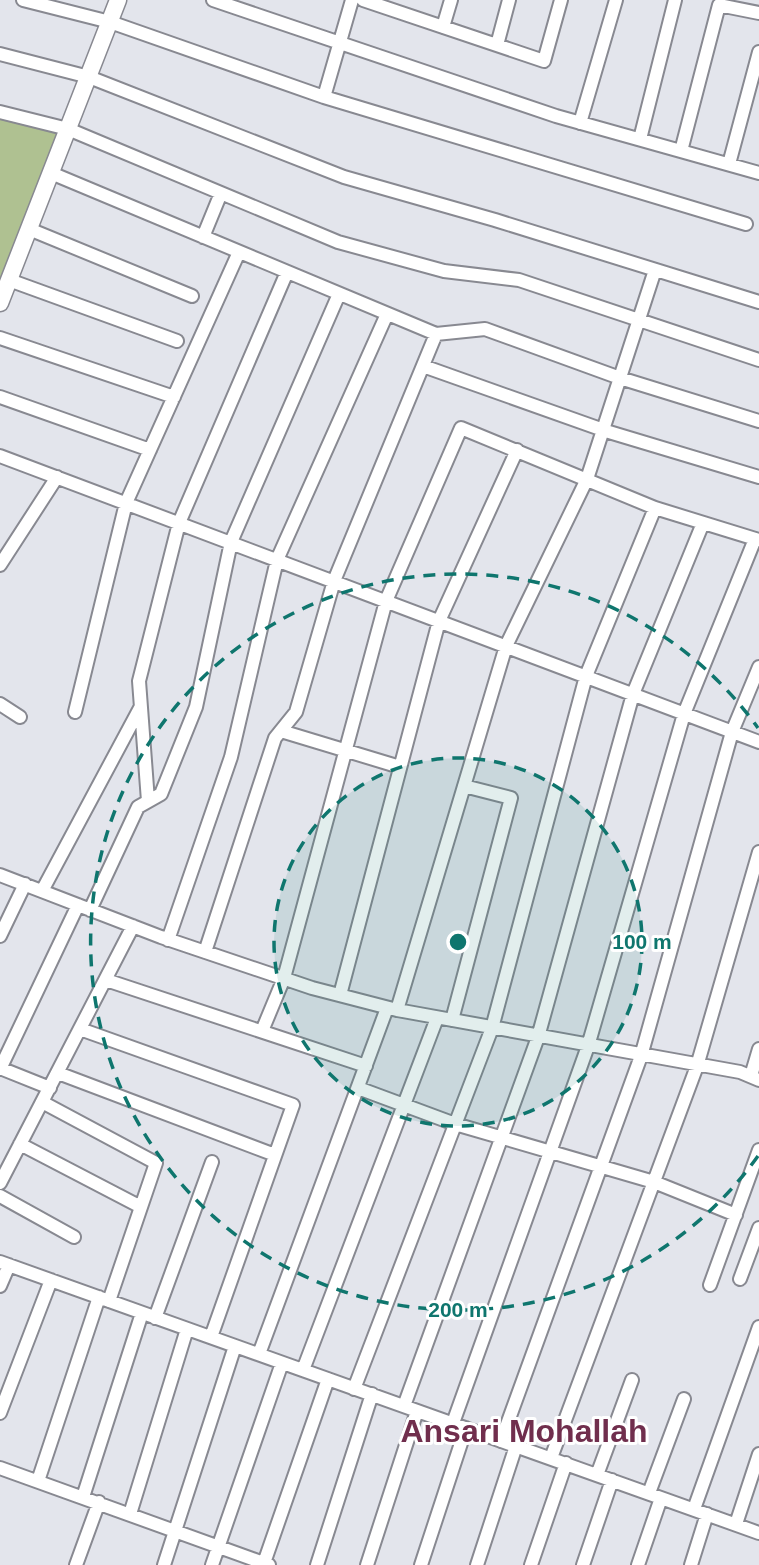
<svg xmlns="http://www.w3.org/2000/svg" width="759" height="1565" viewBox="0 0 759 1565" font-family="Helvetica,sans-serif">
<rect width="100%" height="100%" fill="#e3e5ec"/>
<!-- green -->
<path fill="#afc191" d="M0 107 71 123 0 302Z"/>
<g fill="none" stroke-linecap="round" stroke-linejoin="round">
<!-- minor casing -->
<g stroke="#888991" stroke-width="16">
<path id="minor" d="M23 0 110 22 324 97 746 224
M213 0 556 116 759 173
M363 0 544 61 561 0
M443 27 451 0
M497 45 509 0
M0 54 89 77 344 177 495 220 759 302
M324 97 352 0
M0 112 68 129 338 242 444 271 519 280 759 360
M580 123 616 0
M640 139 675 0
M681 151 719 5 759 13
M729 164 759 52
M51 173 436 334 485 329 620 378 759 421
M29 229 192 296
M203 237 221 193
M9 280 177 341
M0 338 174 397
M423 366 609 432 759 477
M0 397 150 450
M0 456 759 742
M0 565 57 477
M0 704 20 717
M75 712 126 503 239 252
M281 731 400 767
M148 801 139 681 179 523 287 272
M0 875 161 937 312 988 397 1010 740 1072 759 1080
M42 891 140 708
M90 910 138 807 161 794 196 707 231 542 339 294
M0 936 25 884
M168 940 231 757 277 560 387 314
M205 952 275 738 296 712 334 581 436 334
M106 980 366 1066
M340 995 439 621 517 450
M397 1010 506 646 587 479 655 270
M452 1020 511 798 464 786
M80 1029 293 1105 211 1337
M262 1031 284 978 386 601 461 428 655 508 759 540
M0 1068 50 1088
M0 1069 78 905
M58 1073 275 1155
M751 1076 759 1049
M358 1088 455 1124 654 1182 736 1215
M42 1102 156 1163 109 1301
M20 1144 141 1207
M0 1183 133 926
M0 1196 74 1237
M0 1262 759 1533
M740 1279 759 1228
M710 1285 759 1150
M0 1286 9 1265
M155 1318 212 1162
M259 1354 387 1008
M303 1370 437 1018
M354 1389 492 1028 586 676 655 508
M404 1406 538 1037 633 694 703 523
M0 1413 51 1280
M453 1423 588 1046 684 714 755 539
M501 1441 641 1056 732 732 759 667
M551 1458 697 1066 759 852
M0 1468 269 1565
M597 1475 632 1380
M38 1481 99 1297
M649 1493 684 1399
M83 1497 142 1313
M694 1509 759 1327
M130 1514 187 1329
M736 1524 759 1454
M264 1563 328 1379
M76 1565 99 1502
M164 1565 235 1346
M212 1565 282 1363
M317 1565 372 1394
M367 1565 417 1411
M421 1565 466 1428
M477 1565 516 1446
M531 1565 566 1463
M583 1565 612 1480
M638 1565 661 1498
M691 1565 707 1514"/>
</g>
<!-- tertiary casing -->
<g stroke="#888991" stroke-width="19">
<path id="tertiary" d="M0 303 118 0"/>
</g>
<!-- minor -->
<use href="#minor" stroke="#fff" stroke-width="12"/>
<!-- tertiary -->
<use href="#tertiary" stroke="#fff" stroke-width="16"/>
</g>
<!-- distance rings -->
<circle cx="458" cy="942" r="184" fill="#0f766e" fill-opacity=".12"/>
<g fill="none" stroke="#0f766e" stroke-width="3.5" stroke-dasharray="12 9">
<circle cx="458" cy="942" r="184"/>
<path d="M758 1156A368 368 0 1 1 758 728"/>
</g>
<g text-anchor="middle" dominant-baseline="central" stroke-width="6" stroke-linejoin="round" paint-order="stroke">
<!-- district labels -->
<g font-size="32" font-weight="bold" fill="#702e4d" stroke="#fff">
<text x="524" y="1431">Ansari Mohallah</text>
</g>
</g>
<circle cx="458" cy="942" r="10" fill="#0f766e" stroke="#fff" stroke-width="3.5"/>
<g font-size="21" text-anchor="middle" font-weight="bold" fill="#0f766e" stroke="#fff" stroke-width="6" stroke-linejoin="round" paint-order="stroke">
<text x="642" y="949">100 m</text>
<text x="458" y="1317">200 m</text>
</g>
</svg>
